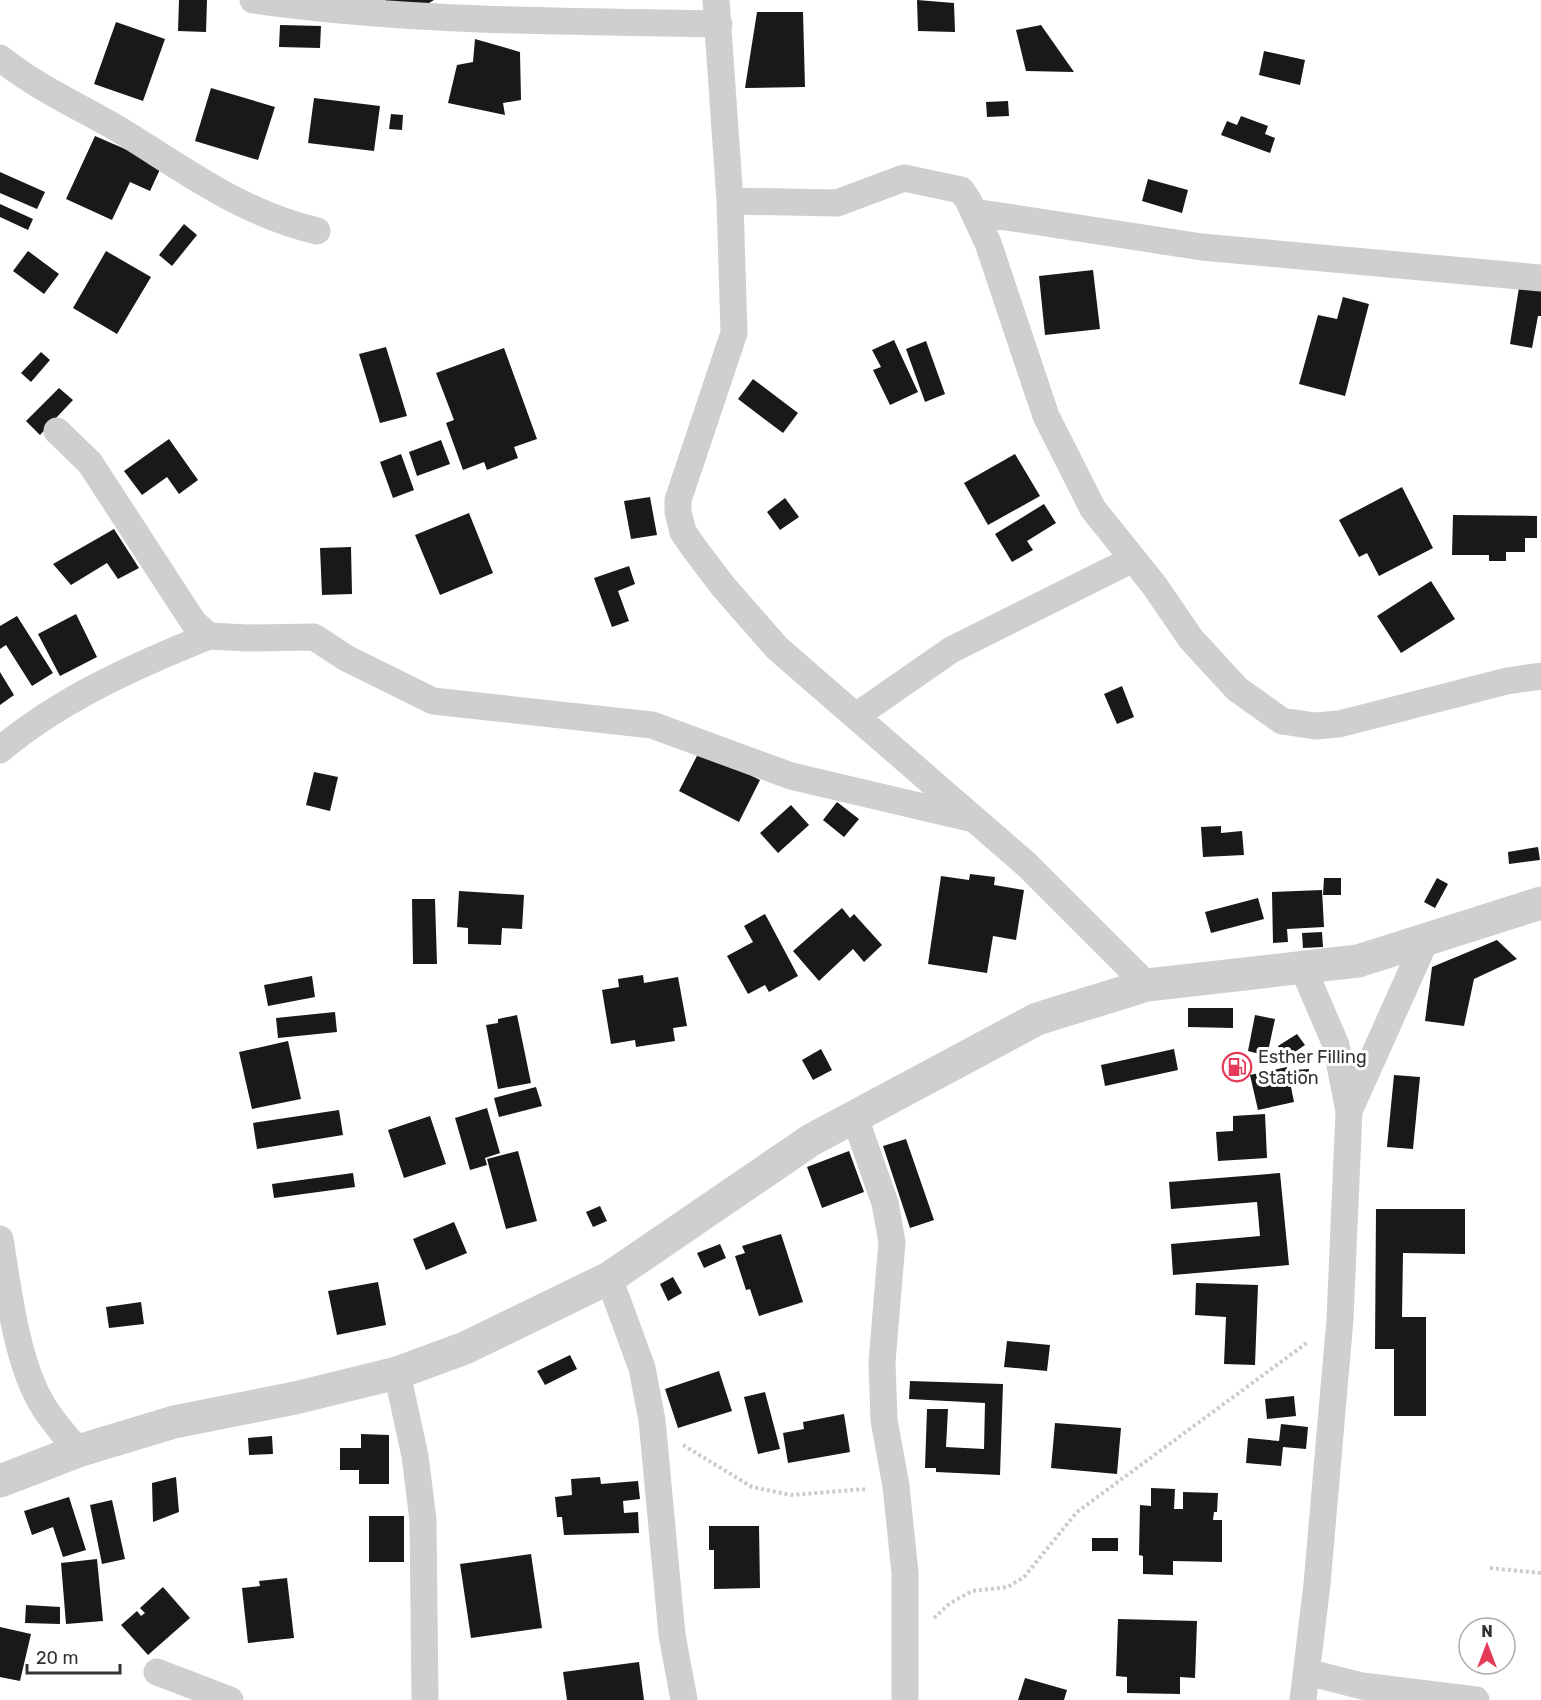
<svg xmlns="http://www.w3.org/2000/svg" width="1541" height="1700" viewBox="0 0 1541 1700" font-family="Rubik,sans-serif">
<rect width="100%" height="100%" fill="#fff"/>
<!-- building -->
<path fill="#191919" d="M179 0H207L206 32 178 31Z
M385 0H434L424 6 385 3Z
M917 0 954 3 955 32 918 31Z
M757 12H803L805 87 745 88Z
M116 22 165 39 143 101 94 84Z
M280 25 321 26 320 48 279 47Z
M1041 25 1074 72 1026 71 1016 30Z
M475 39 520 52 521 100 503 103 505 115 448 103 457 65 473 62Z
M1264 51 1305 60 1300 85 1259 75Z
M211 88 275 107 258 160 195 141Z
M314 98 380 106 374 151 308 143Z
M1008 101 1009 116 987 117 986 102Z
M391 114 403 115 402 130 389 129Z
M1241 116 1268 126 1265 134 1275 138 1270 153 1221 135 1227 121 1237 125Z
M95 136 162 165 150 191 130 182 112 220 66 199Z
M0 172 45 192 37 209 0 193Z
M1148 179 1188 190 1182 213 1142 201Z
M0 204 33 219 28 230 0 217Z
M184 224 197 235 172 266 159 255Z
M28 251 59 274 44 294 13 271Z
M106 251 151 277 117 334 73 308Z
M1093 270 1100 329 1045 335 1039 276Z
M1520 281 1541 285V316H1538L1532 348 1510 344Z
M1343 297 1369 304 1345 396 1299 384 1318 315 1337 319Z
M894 340 918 392 890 405 873 370 881 367 872 350Z
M926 341 945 394 925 402 906 349Z
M386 347 407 416 380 423 359 354Z
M504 348 537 439 514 447 518 458 487 470 484 462 463 470 446 423 454 420 436 373Z
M41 352 50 360 31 382 21 373Z
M753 379 798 413 783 433 738 399Z
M59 388 73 400 40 435 26 421Z
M169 439 198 480 179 494 167 477 142 495 124 471Z
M441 440 450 464 417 476 409 452Z
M401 454 414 490 393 498 380 462Z
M1015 454 1040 496 988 525 964 483Z
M1402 487 1433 548 1379 576 1367 553 1359 557 1339 520Z
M650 497 657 535 631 539 624 501Z
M785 498 799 517 780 530 767 512Z
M1044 504 1056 523 1027 541 1033 550 1012 562 995 534Z
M469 513 493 573 440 595 415 535Z
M1453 515 1537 516V538H1525V552H1506V561H1489V555H1452Z
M114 529 139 568 118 579 107 563 71 585 53 564Z
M351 547 352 594 322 595 320 548Z
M629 566 635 584 618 591 629 621 612 627 594 578Z
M1431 581 1455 619 1401 653 1377 616Z
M76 614 97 657 60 676 38 634Z
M17 616 53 673 32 686 6 645 0 649V626Z
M0 672 14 695 0 705Z
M1122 686 1134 717 1117 724 1104 694Z
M700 750 760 780 739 822 679 791Z
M314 772 338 777 330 811 306 805Z
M837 802 859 819 844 837 823 820Z
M791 805 809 825 778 853 760 833Z
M1221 826V833L1242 831 1244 855 1203 857 1201 827Z
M1538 847 1540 860 1509 864 1508 852Z
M970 874 995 877 994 885 1024 890 1016 940 993 936 987 973 928 964 941 876 969 880Z
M1324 878H1341V895H1323Z
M1437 878 1448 884 1435 908 1424 902Z
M1322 890 1324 927 1287 929 1288 942 1273 943 1272 892Z
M459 891 524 895 522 929 502 928 501 945 468 944V928L457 927Z
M1258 898 1264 919 1211 933 1205 912Z
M412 899H435L437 964H413Z
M842 908 850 918 854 914 882 945 864 962 853 949 819 981 793 951Z
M765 914 798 976 769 992 765 985 748 994 727 956 753 942 744 926Z
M1322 932 1323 947 1303 948 1302 933Z
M1497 940 1517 959 1474 979 1464 1026 1425 1021 1432 967Z
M643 975 644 983 678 977 687 1026 673 1028 675 1041 636 1047 635 1040 611 1044 602 990 619 987 618 979Z
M312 976 315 997 268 1006 264 985Z
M1188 1008H1233V1028L1188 1027Z
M335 1012 337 1032 278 1038 276 1018Z
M517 1015 531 1083 498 1089 486 1025 498 1023V1019Z
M1255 1015 1275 1019 1267 1056 1248 1051Z
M1297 1034 1305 1045 1286 1058 1278 1046Z
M288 1041 301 1099 252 1109 239 1052Z
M821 1049 832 1070 813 1080 802 1060Z
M1174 1049 1178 1070 1105 1086 1101 1065Z
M1287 1067 1294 1102 1258 1110 1250 1075Z
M1309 1069V1079L1293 1080V1070Z
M1394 1075 1420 1077 1413 1149 1387 1147Z
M536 1087 542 1106 499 1117 494 1098Z
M487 1108 500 1153 485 1158 487 1165 470 1170 455 1118Z
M339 1110 343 1135 257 1149 253 1123Z
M1265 1114 1267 1158 1218 1161 1216 1132 1233 1131V1116Z
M430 1116 446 1164 404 1178 388 1130Z
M906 1139 934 1220 910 1228 883 1146Z
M518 1151 537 1221 506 1229 487 1159Z
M849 1151 864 1192 822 1208 807 1167Z
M353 1173 355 1187 274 1198 272 1184Z
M1280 1173 1289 1265 1173 1275 1171 1244 1260 1236 1257 1202 1171 1209 1169 1182Z
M600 1206 607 1221 593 1227 586 1212Z
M1376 1209H1465V1254L1403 1253 1402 1317H1426V1416H1394V1349H1375Z
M454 1222 467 1253 426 1270 413 1239Z
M781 1234 803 1302 759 1316 750 1289 746 1290 735 1256 745 1253 742 1246Z
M720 1244 726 1258 704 1268 697 1253Z
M673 1277 682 1293 668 1301 660 1284Z
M378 1282 386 1325 337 1335 328 1291Z
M1196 1283 1258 1285 1255 1365 1224 1364 1226 1317 1195 1315Z
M141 1302 144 1324 109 1328 106 1307Z
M1007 1341 1050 1345 1047 1371 1004 1367Z
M570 1355 577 1369 545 1385 537 1371Z
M719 1371 732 1411 678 1428 665 1389Z
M910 1381 1003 1384 1000 1475 936 1472V1468H925L927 1409H948L946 1447 984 1449 985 1403 909 1399Z
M765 1392 780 1449 758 1454 744 1397Z
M1294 1396 1296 1416 1267 1419 1265 1399Z
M844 1414 850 1452 788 1463 783 1433 804 1429 803 1422Z
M1055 1423 1121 1428 1117 1474 1051 1468Z
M1281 1424 1308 1427 1306 1449 1283 1447 1281 1466 1246 1463 1248 1438 1279 1441Z
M361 1434 389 1435V1484H359V1470H340V1448H361Z
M272 1436 273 1454 249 1455 248 1438Z
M176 1477 179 1512 153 1522 152 1483Z
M600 1477 601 1484 638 1481 640 1499 623 1501 624 1513 638 1512 639 1533 564 1535 562 1517H557L555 1497 572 1495 571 1479Z
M1151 1488 1175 1489 1174 1509H1183V1492L1218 1493 1217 1512H1214L1213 1520H1222V1562L1173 1561V1575L1143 1574V1556L1139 1555 1140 1505 1151 1506Z
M69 1497 86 1550 63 1557 53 1527 32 1535 24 1511Z
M112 1500 125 1559 102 1564 90 1505Z
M369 1516H404V1562H369Z
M709 1526H759L760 1588 714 1589V1550H709Z
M1092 1538H1118V1551H1092Z
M531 1554 542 1628 471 1638 460 1564Z
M97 1559 103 1621 66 1624 61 1563Z
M287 1578 294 1638 248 1643 242 1588 260 1586 259 1581Z
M163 1587 190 1618 148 1655 121 1625 137 1611 141 1616 145 1613 140 1608Z
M26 1605 60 1607V1624L25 1623Z
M1118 1619 1197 1621 1195 1678 1180 1677V1694L1127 1693V1677L1116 1676Z
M0 1627 31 1634 20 1681 0 1677Z
M639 1662 644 1700H567L563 1672Z
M1025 1678 1067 1690 1064 1700H1018Z"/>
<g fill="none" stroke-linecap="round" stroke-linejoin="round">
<!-- path -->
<path stroke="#ccc" stroke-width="4" stroke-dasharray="3 3" stroke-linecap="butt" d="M683 1445 752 1487 791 1495 867 1489
M1490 1568 1541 1573
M934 1618 949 1604 972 1591 1008 1587 1024 1577 1077 1512 1308 1342"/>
<!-- minor -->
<path stroke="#cfcfcf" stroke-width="27" d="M253 0C407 22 563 21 719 24
M716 0 730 201 734 333 678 500V512L683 532 694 548 722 585 777 648 1026 864 1147 985
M0 58C36 87 78 106 118 129 184 169 240 213 317 231
M730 201 837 203 904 178 961 190 968 200 988 243 1046 416 1093 509 1154 585 1191 639 1237 689 1282 721 1315 726 1339 724 1507 681 1541 676
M974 212 1202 247 1541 278
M57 431 90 463 194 623 209 636 247 638 314 637 346 658 433 701 652 725 791 776 974 819
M856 716 951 650 1131 560
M0 750C60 699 137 665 209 636
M1303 968 1336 1045 1349 1111 1340 1319 1317 1584 1303 1700
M1349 1111 1427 937
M855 1118 885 1203 892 1242 882 1362 884 1420 896 1486 905 1573V1700
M0 1239C8 1287 16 1361 42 1404 51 1420 66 1436 78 1451
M609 1278 642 1368 652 1420 672 1635 684 1700
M397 1373 415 1456 423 1520 425 1700
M157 1672 230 1700
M1307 1672 1362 1686 1476 1700"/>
<!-- tertiary -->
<path stroke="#cfcfcf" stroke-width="33" d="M0 1481 78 1451 174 1422 295 1398 397 1373 465 1348 609 1278 811 1140 1037 1019 1147 985 1358 961 1541 903"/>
</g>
<!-- icons -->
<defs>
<g id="fuel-ring" transform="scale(1.5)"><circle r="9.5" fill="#fff" stroke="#e43a57" stroke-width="1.5"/><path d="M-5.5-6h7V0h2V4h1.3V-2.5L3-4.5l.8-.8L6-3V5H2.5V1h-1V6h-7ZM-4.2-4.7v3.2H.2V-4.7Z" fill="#e43a57"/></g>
</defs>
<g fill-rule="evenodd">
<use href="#fuel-ring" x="1237" y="1067"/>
</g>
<g text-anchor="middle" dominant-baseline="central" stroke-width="6" stroke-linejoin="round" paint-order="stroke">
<!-- poi labels -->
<g font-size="18" fill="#323232" stroke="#fff" text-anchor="start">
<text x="1258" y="1057">Esther Filling<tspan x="1258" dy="21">Station</tspan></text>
</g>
</g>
<!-- north arrow -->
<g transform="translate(1487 1646)"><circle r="28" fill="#ffffff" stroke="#adadad" stroke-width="1.5"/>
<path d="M0-4.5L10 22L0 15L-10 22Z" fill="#e43a57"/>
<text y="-9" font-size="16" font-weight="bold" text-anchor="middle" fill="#323232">N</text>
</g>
<!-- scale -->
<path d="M27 1664v9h93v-9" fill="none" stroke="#323232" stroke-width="3"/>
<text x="36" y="1664" font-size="18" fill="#323232" stroke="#ffffff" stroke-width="4.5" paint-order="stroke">20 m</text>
</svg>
